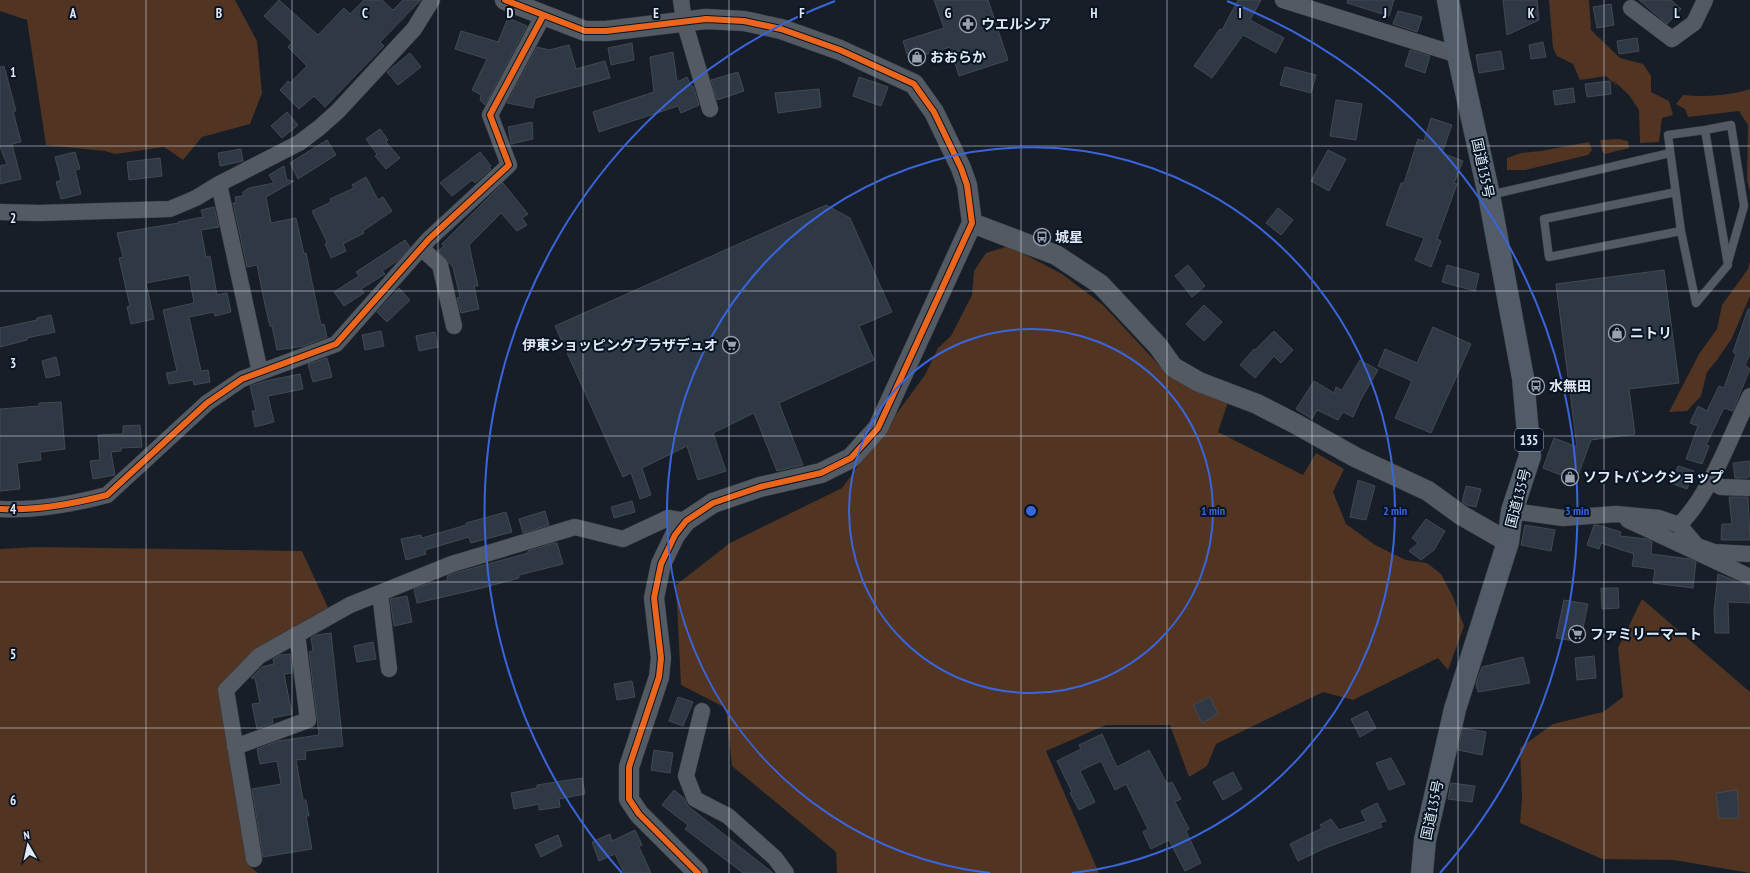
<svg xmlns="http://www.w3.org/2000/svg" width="1750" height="873" viewBox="0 0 1750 873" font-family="'PT Sans Narrow','Noto Sans JP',sans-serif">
<rect width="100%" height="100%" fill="#171e28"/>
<!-- green -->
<path fill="#513421" d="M0 0H235L257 41 262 93 250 124 202 137 183 160 164 147 115 154 105 151 46 145 27 20 0 11Z
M1549 0H1589L1591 30 1620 58 1643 64 1651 76V92L1669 101 1673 115 1662 118 1659 142 1640 143 1639 110 1629 95 1613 80 1618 87 1606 76 1580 80 1573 64 1557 56 1553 48Z
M1750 89V192L1747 180 1748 125 1739 111 1688 117 1685 109 1676 104 1683 95C1706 97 1728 96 1750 89Z
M1619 139 1628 141 1629 148 1605 154 1602 151 1600 140Z
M1589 142 1592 150 1588 155 1525 170H1507V158L1521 153 1541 151Z
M1009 246 1062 274 1103 305 1170 377 1229 399 1218 432 1303 475 1316 453 1344 469 1333 492 1346 524 1375 545 1406 560 1427 563 1441 574 1453 597 1464 626 1448 670 1438 658 1353 700 1323 692 1216 744 1207 766 1189 777 1170 725H1106L1046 751 1099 873H837L836 852 732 766 726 708 681 685 676 585 730 543 842 488 925 375 938 348 951 336 972 295 974 271 986 253Z
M1750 261V296L1732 338 1717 360 1707 372 1701 396 1687 411 1669 412 1699 354 1717 329 1722 305 1748 269Z
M36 547 302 551 330 612 219 688 248 865 258 873H0V549Z
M1642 599 1750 692V873L1674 860 1602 859 1520 823 1522 798 1520 748 1553 724 1603 712 1623 697 1618 648Z"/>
<!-- building -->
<path fill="#2f3945" stroke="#424951" d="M279 0 318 35 344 8 350 14 364 0H382L393 10 403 0H421L380 42 384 46 325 107 314 96 299 109 280 90 288 81 290 83 307 66 288 47 292 42 264 16Z
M934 0H988L1008 60 959 76 950 47 909 60 903 41 944 28Z
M1238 0H1261L1250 20 1284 38 1276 53 1243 35 1212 78 1194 66 1220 29 1222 30Z
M1348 0H1394L1389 16 1347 3Z
M1503 0H1537L1539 20 1507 35Z
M1639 0H1671L1681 9 1667 24Z
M1611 4 1614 25 1597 28 1593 7Z
M1398 11 1422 17 1417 32 1393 24Z
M508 18 527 26 485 105 480 100 481 95 472 90 487 59 455 49 461 31 498 42Z
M1637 38 1639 51 1619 54 1617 41Z
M1543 42 1546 57 1531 59 1529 45Z
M632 43 634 60 611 65 608 48Z
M569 45 576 69 605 61 610 78 535 98 533 108 507 103 537 47 549 50Z
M1410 50 1430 56 1425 73 1405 66Z
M1501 51 1504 69 1479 73 1476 55Z
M673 52 677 82 687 77 691 86H693L699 105 681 113 678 106 599 132 593 112 654 92 650 57Z
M410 53 421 67 398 85 387 72Z
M4 66 16 111H13L21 142 12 144 21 179 0 184V166L7 164 0 147V67Z
M1285 67 1316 75 1311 93 1280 85Z
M738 72 744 91 717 100 711 80Z
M859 77 888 87 881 106 853 96Z
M1610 81 1611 94 1587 97 1585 84Z
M1573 88 1575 102 1555 105 1553 91Z
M819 89 821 107 778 113 775 93Z
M1336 100 1362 104 1356 140 1330 136Z
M287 112 298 125 282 138 271 126Z
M1431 118 1452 125 1442 153 1463 161 1454 183 1457 184 1437 239 1441 241 1431 267 1415 260 1424 238 1386 225 1401 183H1404L1418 139 1424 141Z
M532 122 533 139 511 144 508 127Z
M380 129 388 140 386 142 400 158 386 169 375 156 377 154 366 139Z
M327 140 336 155 298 179 290 163Z
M241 149 243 161 220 166 218 153Z
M1328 150 1346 159 1329 191 1311 181Z
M75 152 80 169 75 170 81 194 61 199 56 182 61 180 55 157Z
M480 152 491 166 489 168 491 169 475 183 472 180 452 196 440 183Z
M160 158 162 176 129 180 127 162Z
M284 166 287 180 294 181 266 197 271 223 296 218 304 254 306 253 321 325 324 324 327 337 304 346 277 350 272 326H270L265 305 257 265 247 267 233 203H236L235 197 243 196V192L249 188 274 183 269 175Z
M366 177 378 200 383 197 392 211 363 231 364 233 343 244 346 251 331 258 325 244 327 242 312 211 331 202 330 199 354 188 352 185Z
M503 183 528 214 522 218 527 225 517 231 501 213 469 245 478 286H474L479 309 461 313 457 298 460 297 453 267 438 251 444 246 442 244Z
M826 205 850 218 892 312 859 326 874 360 779 403 803 465 777 471 754 413 713 433 726 471 698 480 687 446 642 468 651 495 640 499 631 473 623 477 555 326Z
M214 207 219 227 201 230 206 257 210 256 217 295 227 293 231 312 215 316 214 312 189 317 201 371 208 370 210 382 194 385 193 380 169 384 166 373 177 371 163 310 194 303 189 275 146 283 154 319 131 324 127 307 130 306 119 258 123 257 117 233 179 223 178 222 203 217 201 210Z
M1278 208 1293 220 1281 235 1266 223Z
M405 240 410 247 397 261 382 271 385 274 361 289 364 293 344 306 334 292 359 276 356 272Z
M1188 265 1205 286 1192 297 1175 276Z
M1447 265 1479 274 1475 291 1442 282Z
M1664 270 1679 383 1629 389 1635 434 1591 440 1576 481 1543 468 1554 438 1577 447 1556 284Z
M399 288 410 300 387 322 377 312Z
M1204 305 1222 322 1204 341 1186 324Z
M1748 309H1750V354L1745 365 1750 369 1739 396 1733 411 1724 408 1706 445 1709 446 1702 464 1686 459 1698 426 1690 423 1698 406 1707 411 1719 386 1724 388 1736 354 1733 352Z
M51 315 55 332 27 338V340L0 347V328L37 320V318Z
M1433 327 1471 344 1431 433 1395 418 1412 381 1378 366 1385 349 1417 363Z
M381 331 384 346 365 350 362 335Z
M1274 331 1293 350 1281 363 1274 356 1255 378 1240 365 1254 349 1255 350Z
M435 332 438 347 419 351 416 336Z
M56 357 60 375 46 378 42 361Z
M327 358 332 377 313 382 308 364Z
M1360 360 1378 370 1361 399 1353 417 1343 412 1338 420 1317 410 1312 419 1296 409 1314 381 1334 393 1336 387 1342 390Z
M300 374 303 389 268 396 274 422 255 427 252 411H256L250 386 265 381Z
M61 402 65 449 40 452 41 460 17 463 20 489 0 491V409L39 406V403Z
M140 425 142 447 121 448V451L111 452 115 475 93 479 90 461 100 460 98 435 123 434V426Z
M1750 461V476H1748V478H1735L1733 463Z
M1678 466 1694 471 1687 489 1671 483Z
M1358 480 1375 486 1366 520 1350 517Z
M1466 486 1481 489 1476 507 1467 505 1462 502Z
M1729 497H1748L1750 540H1721L1722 524H1732Z
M632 501 635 512 614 518 611 507Z
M545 511 549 525 523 533 519 519Z
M506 512 512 532 471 543 469 537 425 550 426 554 406 560 401 539 421 535 422 538 466 525V523Z
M1426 519 1445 531 1434 550 1421 560 1409 551 1418 543 1412 538Z
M1525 525 1555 530 1551 551 1521 545Z
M1594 525H1598L1621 532 1620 536 1647 539 1652 542 1651 554 1690 559 1696 562 1693 588 1653 583 1655 569 1632 566 1634 554 1601 543 1599 549 1587 545Z
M554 543H557L563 564 519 575V578L482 588 417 603 414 589 427 584 448 580 447 576 455 573 528 553V551Z
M1718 574 1750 586V603L1728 602 1729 633H1715L1714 612Z
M1601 588H1618L1619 608 1602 609Z
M407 596 412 622 394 626 390 599Z
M1564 600 1588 604 1580 642 1556 638Z
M331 633 343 746 305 751 306 759 296 760 303 800H306L309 816H306L312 849 263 857 252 789 281 784 277 761 260 764 257 749 278 741 319 735 309 652 313 651 311 638 316 635Z
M373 642 376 659 357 662 354 646Z
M290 654 292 673 284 674 292 714 272 718 273 723 257 729 252 704 260 703 255 678H251L262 667 274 664 273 659 280 655Z
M1594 656 1596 678 1577 680 1575 658Z
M1523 657 1530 683 1478 692 1476 684 1482 667Z
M632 681 635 697 617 700 614 684Z
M678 697 693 702 683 726 669 721Z
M1210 697 1218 714 1202 723 1193 705Z
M1367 711 1376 728 1360 737 1351 719Z
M1463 728 1486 732 1482 755 1458 750Z
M1102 734 1117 767 1149 750 1167 784 1172 782 1181 799 1175 802 1189 829 1186 831 1201 863 1185 871 1169 840 1151 849 1143 832 1148 829 1126 784 1115 790 1101 761 1080 771 1095 802 1079 810 1070 793 1072 792 1057 761 1081 749 1079 745Z
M654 750 673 753 670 773 651 770Z
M1391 758 1405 784 1389 790 1376 763Z
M1233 772 1242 789 1223 800 1213 782Z
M582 778 585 794 559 799 560 807 539 810V804L514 809 511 793 537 788V785Z
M1451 783 1475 786 1472 802 1448 799Z
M674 790 684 798 688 806 773 873H743L685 829 688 825 662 805Z
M1737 790 1739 818H1719L1716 793Z
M1377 803 1386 821 1380 823 1382 827 1325 848 1298 861 1290 844 1322 828 1320 825 1331 819 1339 830 1366 821 1361 811Z
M635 830 642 845 639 847 651 873H624L615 854 599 861 592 842 610 834 612 841Z
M558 835 562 846 541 857 535 845Z"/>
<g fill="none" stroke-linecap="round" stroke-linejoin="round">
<!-- service casing -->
<g stroke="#353a41" stroke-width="9">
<path id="service" d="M1705 130 1728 265 1696 303 1681 231 1668 135Z
M1705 130 1731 125 1744 206 1728 262
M1676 192 1544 219 1549 257 1681 231
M1490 195 1670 153"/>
</g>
<!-- minor casing -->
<g stroke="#353a41" stroke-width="17">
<path id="minor" d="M681 0 684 21 710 109
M1283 0 1458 55
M1631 8 1672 39 1694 23 1705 0
M0 212 39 213 170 209 196 198 219 184
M421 248 440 265 454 326
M260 372 219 184 299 143 319 128 338 111 414 29 432 0
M1710 481 1721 487 1750 488
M0 509C36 511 73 504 107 495L207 403 242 379 336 344 429 239 509 165 490 115 543 16
M1512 511 1563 518 1616 514 1659 518 1679 525C1710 495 1731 435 1750 396
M1628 520 1750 577
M1679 525 1697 546 1714 552 1750 554
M380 593 389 669
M702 711 686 776 695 799 728 816 775 858 786 873
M235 747 308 720 297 634
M254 859 226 690 259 656 350 605 452 564 575 527 623 539 668 518 686 521"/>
</g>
<!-- tertiary casing -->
<g stroke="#353a41" stroke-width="21">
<path id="tertiary" d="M505 0 585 31H606L706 19 744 21 781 29 840 50 914 84 934 112 961 168 967 185 972 223 878 428 851 458 821 473 760 487 713 503 686 521 675 535 661 564 654 598 661 658 659 677 629 767V799L639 814 698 873
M972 223 1056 255 1100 284 1158 346 1173 367 1199 382 1257 404 1296 424 1355 457 1428 491 1461 515 1508 542"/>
</g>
<!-- trunk casing -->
<g stroke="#353a41" stroke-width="23">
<path id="trunk" d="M1422 873 1425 840 1455 709 1508 542 1512 511 1530 456 1523 378 1489 195 1458 55 1448 0"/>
</g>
<!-- service -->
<use href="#service" stroke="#545a62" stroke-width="8"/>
<!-- minor -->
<use href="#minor" stroke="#545a62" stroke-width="16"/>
<!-- tertiary -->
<use href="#tertiary" stroke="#545a62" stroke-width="20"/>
<!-- trunk -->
<use href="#trunk" stroke="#515c68" stroke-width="22"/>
<!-- cycleway casing -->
<g stroke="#081424" stroke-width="8">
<path id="cycleway" d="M505 0 585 31H606L706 19 744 21 781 29 840 50 914 84 934 112 961 168 967 185 972 223 878 428 851 458 821 473 760 487 713 503 686 521 675 535 661 564 654 598 661 658 659 677 629 767V799L639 814 698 873
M0 509C36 511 73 504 107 495L207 403 242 379 336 344 429 239 509 165 490 115 543 16"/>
</g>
<!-- cycleway -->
<use href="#cycleway" stroke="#eb651d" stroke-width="6"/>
</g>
<!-- grid -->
<path fill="none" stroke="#e0e9f4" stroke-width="1" stroke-opacity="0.55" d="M146 0V873M292 0V873M438 0V873M583 0V873M729 0V873M875 0V873M1021 0V873M1167 0V873M1312 0V873M1458 0V873M1604 0V873M0 146H1750M0 291H1750M0 436H1750M0 582H1750M0 728H1750"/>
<!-- distance rings -->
<g fill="none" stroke="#3a65dc" stroke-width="2">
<circle cx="1031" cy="511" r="182"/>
<path d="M990 873A364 364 0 1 1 1072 873"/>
<path d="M622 873A546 546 0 0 1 835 1M1227 1A546 546 0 0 1 1440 873"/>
</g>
<!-- icons -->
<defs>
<g id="pharmacy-ring" transform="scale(0.9)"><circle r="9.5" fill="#081424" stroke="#9aa2ad" stroke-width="1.5"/><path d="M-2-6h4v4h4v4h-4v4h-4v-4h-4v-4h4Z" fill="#9aa2ad"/></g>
<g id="shop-ring" transform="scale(0.9)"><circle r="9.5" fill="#081424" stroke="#9aa2ad" stroke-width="1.5"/><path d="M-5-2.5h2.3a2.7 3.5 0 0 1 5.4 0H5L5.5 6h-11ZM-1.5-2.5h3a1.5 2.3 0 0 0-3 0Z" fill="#9aa2ad"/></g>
<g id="bus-ring" transform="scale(0.9)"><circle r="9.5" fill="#081424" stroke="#9aa2ad" stroke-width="1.5"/><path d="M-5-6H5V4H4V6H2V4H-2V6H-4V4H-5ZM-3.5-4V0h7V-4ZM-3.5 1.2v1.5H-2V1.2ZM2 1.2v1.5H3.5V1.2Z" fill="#9aa2ad"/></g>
<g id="supermarket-ring" transform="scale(0.9)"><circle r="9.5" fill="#081424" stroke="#9aa2ad" stroke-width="1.5"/><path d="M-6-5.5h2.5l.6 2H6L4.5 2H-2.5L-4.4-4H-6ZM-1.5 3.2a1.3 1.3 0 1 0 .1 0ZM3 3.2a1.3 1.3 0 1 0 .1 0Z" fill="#9aa2ad"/></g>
</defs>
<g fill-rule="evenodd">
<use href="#pharmacy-ring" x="968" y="24"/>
<use href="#shop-ring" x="917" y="57"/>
<use href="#bus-ring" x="1042" y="237"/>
<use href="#shop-ring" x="1617" y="333"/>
<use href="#supermarket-ring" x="731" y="345"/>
<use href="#bus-ring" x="1536" y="386"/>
<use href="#shop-ring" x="1570" y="477"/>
<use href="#supermarket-ring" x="1577" y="634"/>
</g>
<g text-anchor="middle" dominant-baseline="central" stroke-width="4" stroke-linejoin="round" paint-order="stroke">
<!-- shield labels -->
<rect fill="#081424" stroke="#9fa9b6" stroke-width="1" x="1515" y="429" width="28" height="22" rx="3"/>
<g font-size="13" font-weight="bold" fill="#e0e9f4">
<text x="1529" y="440">135</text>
</g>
<!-- poi labels -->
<g font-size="14" font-weight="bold" fill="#e0e9f4" stroke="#081424" text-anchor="start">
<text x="981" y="24">ウエルシア</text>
<text x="930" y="57">おおらか</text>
<text x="1055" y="237">城星</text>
<text x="1630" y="333">ニトリ</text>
<text x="718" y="345" text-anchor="end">伊東ショッピングプラザデュオ</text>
<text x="1549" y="386">水無田</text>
<text x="1583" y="477">ソフトバンクショップ</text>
<text x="1590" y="634">ファミリーマート</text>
</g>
<!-- street labels -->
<g font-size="14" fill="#e0e9f4" stroke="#081424">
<text transform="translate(1483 168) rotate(78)">国道135号</text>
<text transform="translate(1518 498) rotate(-75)">国道135号</text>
<text transform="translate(1432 810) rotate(-78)">国道135号</text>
</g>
</g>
<g font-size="13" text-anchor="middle" font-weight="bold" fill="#e0e9f4" stroke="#081424" stroke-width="4" stroke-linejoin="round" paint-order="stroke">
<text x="73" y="18">A</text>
<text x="219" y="18">B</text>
<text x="365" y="18">C</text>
<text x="510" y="18">D</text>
<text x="656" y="18">E</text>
<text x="802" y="18">F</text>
<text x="948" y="18">G</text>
<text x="1094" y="18">H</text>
<text x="1240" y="18">I</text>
<text x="1385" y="18">J</text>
<text x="1531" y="18">K</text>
<text x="1677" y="18">L</text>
<text x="13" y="77">1</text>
<text x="13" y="223">2</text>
<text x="13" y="368">3</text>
<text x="13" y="514">4</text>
<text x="13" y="659">5</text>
<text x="13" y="805">6</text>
</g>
<circle cx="1031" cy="511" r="6" fill="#3a65dc" stroke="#081424" stroke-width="2"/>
<g font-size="12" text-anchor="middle" font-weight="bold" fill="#3a65dc" stroke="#081424" stroke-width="4" stroke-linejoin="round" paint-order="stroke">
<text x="1213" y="515">1 min</text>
<text x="1395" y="515">2 min</text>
<text x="1577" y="515">3 min</text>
</g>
<!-- north arrow -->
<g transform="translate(28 845) rotate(351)" stroke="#081424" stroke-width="3" paint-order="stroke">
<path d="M0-3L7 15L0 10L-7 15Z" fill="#e0e9f4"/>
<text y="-6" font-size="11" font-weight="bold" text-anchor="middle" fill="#e0e9f4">N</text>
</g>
</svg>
